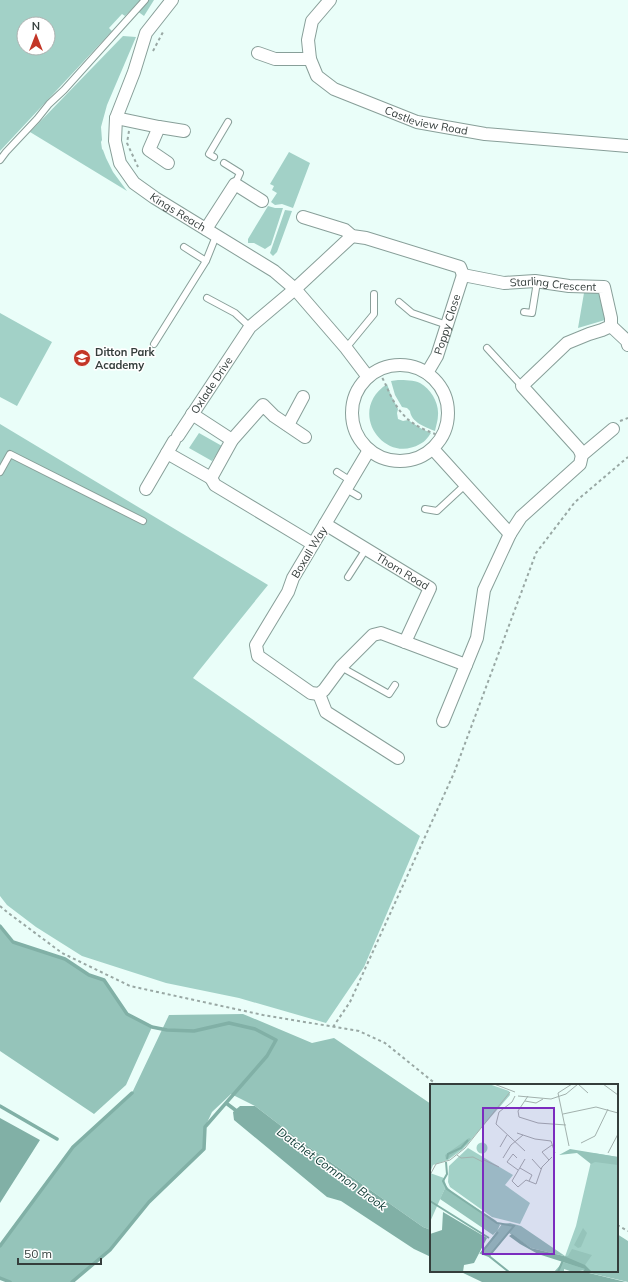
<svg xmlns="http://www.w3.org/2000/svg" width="628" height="1282" viewBox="0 0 628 1282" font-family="Mulish,sans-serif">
<rect width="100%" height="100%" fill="#eafef9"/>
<!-- green -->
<path fill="#a2d1c7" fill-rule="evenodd" d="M0 0H154L144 16 133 8 125 16 122 14 109 28 112 31 0 151ZM24 24H48V48H24Z
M123 36 136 37 107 105 101 127 102 140 101 142 102 149 103 150 106 158 113 172 127 191 30 132Z
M289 152 310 163 293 208 282 204 275 205 271 202 277 193 272 190 274 186 270 184Z
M268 206 275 208H283L271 245 265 249 254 243H248V239Z
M285 210 292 211 277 252 273 256 270 253Z
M595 291 603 296V300L602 304 605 320 578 328 584 293Z
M0 313 52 342 17 406 0 397Z
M398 380C405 380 414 380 420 383 431 389 439 403 438 415 438 420 436 426 435 431 425 427 411 422 410 411L407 408 402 407 395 395 391 381Z
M387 384 391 395 398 409 397 413 398 419 403 421 408 420 422 429 431 433C428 437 425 442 420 444 384 465 346 411 387 384Z
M0 424 268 585 193 678 420 836 364 967 326 1023 239 998 166 983 82 956 36 927 7 905 0 896Z
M199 433 222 446 212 461 189 448Z"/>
<!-- forest -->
<path fill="#95c4ba" d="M0 926 13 942 65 959 89 975 104 980 127 1014 152 1027 126 1085 94 1114 0 1051Z
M243 1014 312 1043 334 1038 431 1104V1230L423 1227 302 1142 255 1106 231 1094 212 1112 205 1127 204 1149 149 1202 110 1250 72 1282H10L0 1278V1246L73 1147 102 1119 132 1093 169 1015Z
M617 1234 628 1241V1282L581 1271H617Z"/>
<!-- water -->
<path fill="#81b0a6" d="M240 1106H255L302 1142 423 1227 431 1230V1257L414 1249 341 1201 327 1197 234 1120 233 1112Z
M0 1118 40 1140 0 1203Z
M459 1271H581L626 1282H482Z"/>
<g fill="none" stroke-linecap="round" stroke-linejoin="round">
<!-- stream -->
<path stroke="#81b0a6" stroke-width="3.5" d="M0 926 13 942 65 959 89 975 104 980 127 1014 152 1027 167 1030 194 1031 229 1023 255 1029 276 1040 267 1056 205 1127 204 1149 149 1202 110 1250 72 1282
M226 1103 238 1112
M0 1106 57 1139
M0 1246 73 1147 132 1093
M0 1278 10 1282"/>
<!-- service casing -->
<g stroke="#889f99" stroke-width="8">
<path id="service" d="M214 157 209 154 228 122
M0 160 6 152 37 119 49 104 64 90 145 0
M224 163 240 173 235 184
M184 247 206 261
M207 298 235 313 250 327
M399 302 412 313 447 325
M524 312 532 313 537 282
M154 344 206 261 216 236
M346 348 374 314V294
M487 348 522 386
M0 472 10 454 143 521
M337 472 351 481
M346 489 358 496
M425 509 437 511 465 485
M348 577 366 549
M341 667 389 694 395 685"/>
</g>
<!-- minor casing -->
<g stroke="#889f99" stroke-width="14">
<g id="minor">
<path id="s1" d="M172 0 146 33 134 72 116 118 115 141 120 163 134 183 155 198 274 271 295 289 346 348 368 377"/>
<path id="s2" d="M330 0 312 21 308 40 310 59 317 76 334 89 417 122 485 134 628 146"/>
<path d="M258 53 275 59H310"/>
<path d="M116 118 159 127"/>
<path d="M168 163 149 150 159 127 184 131"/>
<path d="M303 217 345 230 352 236 366 238 460 267 463 275"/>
<path d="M206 229 235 184 262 201"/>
<path id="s3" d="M463 275 504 283 535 281 569 286 604 287 611 318V326"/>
<path d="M611 326 627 341 628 345"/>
<circle cx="400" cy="413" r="48"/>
<path id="s4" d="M427 373 437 356 463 275"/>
<path d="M192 414 232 440"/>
<path d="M288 425 303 397"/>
<path id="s5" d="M178 436 250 327 295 289 352 236"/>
<path d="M305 437 274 416 263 405 232 440 211 478 215 485 313 544"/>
<path d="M174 441 167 453 211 478"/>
<path d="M433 449 510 534"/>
<path d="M369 450 293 578 288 592 256 645 258 656 311 693 319 694 324 690 341 667 373 635 381 633 466 665 477 638 484 590 510 534 521 517 580 464 582 455 613 429"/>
<path d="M582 455 579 449 522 386 567 343 589 334 602 330 611 326"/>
<path d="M146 489 167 453"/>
<path id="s6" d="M325 524 430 588 405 642"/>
<path d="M319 694 326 712 398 758"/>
<path d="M443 721 466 665"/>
</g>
</g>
<!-- path -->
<path stroke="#99a8a4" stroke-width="2" stroke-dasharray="3 3" stroke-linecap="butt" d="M153 51 163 32
M129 131 127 143 138 167
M379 373C385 381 387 389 392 398 404 422 419 428 443 437
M620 421 628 418
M0 906 7 912 62 953 130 986 263 1015 359 1031 385 1043 437 1085
M333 1027 350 1002 454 773 536 553 575 502 628 457
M617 1225 628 1231"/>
<!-- service -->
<use href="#service" stroke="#fff" stroke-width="6"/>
<!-- minor -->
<use href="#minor" stroke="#fff" stroke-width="12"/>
</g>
<!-- icons -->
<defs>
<g id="school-disc" transform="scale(0.9)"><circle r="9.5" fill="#c33627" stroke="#fff"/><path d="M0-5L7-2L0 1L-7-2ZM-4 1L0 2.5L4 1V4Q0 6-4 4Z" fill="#fff"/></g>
</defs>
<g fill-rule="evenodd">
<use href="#school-disc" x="82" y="358"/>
</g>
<g text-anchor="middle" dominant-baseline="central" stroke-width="3" stroke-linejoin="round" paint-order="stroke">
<!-- street labels -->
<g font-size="11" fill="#353e3c" stroke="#fff">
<text stroke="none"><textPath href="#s2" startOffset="204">Castleview Road</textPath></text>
<text stroke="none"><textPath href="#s1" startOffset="255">Kings Reach</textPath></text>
<text stroke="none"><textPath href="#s3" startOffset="91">Starling Crescent</textPath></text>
<text stroke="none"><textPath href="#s4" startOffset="53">Poppy Close</textPath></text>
<text stroke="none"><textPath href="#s5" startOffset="61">Oxlade Drive</textPath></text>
<text transform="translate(309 552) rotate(-59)">Boxall Way</text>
<text stroke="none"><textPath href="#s6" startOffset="91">Thorn Road</textPath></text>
</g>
<!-- poi labels -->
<g font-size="11" font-weight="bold" fill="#353e3c" stroke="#fff" text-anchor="start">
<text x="95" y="352">Ditton Park<tspan x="95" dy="13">Academy</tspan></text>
</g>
<!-- water labels -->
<g font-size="12" font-style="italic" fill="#0f3b34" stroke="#fff">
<text transform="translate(332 1169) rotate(36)">Datchet Common Brook</text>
</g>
</g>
<!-- overview -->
<g transform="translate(430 1084)">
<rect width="188" height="188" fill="#eafef9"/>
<path d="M0 0H59L79 7 80 11 33 65 18 76 3 81 0 89 14 94 16 102 0 138ZM46.5 64a5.5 5.5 0 1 1 11 0a5.5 5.5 0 1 1-11 0ZM38 64 83 91 75 101 100 119 90 140 62 133 20 103 18 98 19 82ZM163 69 188 73V188H152L156 187 133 178 146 142Z" fill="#a2d1c7"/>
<path d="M39 54 41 55 37 60 16 76 15 71ZM140 65 188 73V81L165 78 161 80 147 69 129 71ZM16 102 25 111 65 136 70 141 67 147 63 151 10 115ZM80 139 91 142 135 172H138L142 165 162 171 155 181 149 180 134 172 101 164 79 149 59 172 51 169 72 140ZM153 144 157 149 151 163 148 164 144 161ZM133 178 155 185 156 186 143 188 134 185V188H124Z" fill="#95c4ba"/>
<path d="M13 128 57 154 44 179 34 181 33 188H0V150L12 146ZM82 150 101 164 134 172 155 181 162 188H152L155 185 108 170 90 160 79 152Z" fill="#81b0a6"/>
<path fill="none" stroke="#81b0a6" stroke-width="2" d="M17 75 18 70 31 64 38 56M16 78 17 90 13 97 17 105 67 139 84 142 59 172 79 188M0 117 59 154M59 172 51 169 68 148M128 188 133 176"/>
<path fill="none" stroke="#a2b1ad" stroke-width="1" d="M64 0 85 8M148 0 158 9M173 0 188 11M85 12 82 18 69 28 66 40 95 67M88 12 121 15 136 10 148 0M98 12 88 27 89 33 108 39 136 41M95 17 106 19 113 15M133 30 166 23 188 29M87 49 105 55 121 57 125 69M151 59 165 52 178 25M139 62 128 9 142 0M70 63 77 51M178 69 188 50M27 71 31 74 43 73 53 78 54 76 69 83M73 74 81 61 93 51M87 74 83 70 77 78 88 86M95 75 82 97 88 103 96 96 106 100 112 83 122 73M102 75 111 85M119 76 112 68 122 61M90 84 102 91 99 97M0 91 6 80 20 76 35 64 80 8"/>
<path fill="#7b2cbf" fill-opacity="0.15" stroke="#7b2cbf" stroke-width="2" d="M53 24H124V170H53Z"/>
<rect width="188" height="188" fill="none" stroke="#353e3c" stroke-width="2"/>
</g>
<!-- north arrow -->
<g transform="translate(36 36)"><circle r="19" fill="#ffffff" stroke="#aeb2b1"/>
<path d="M0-3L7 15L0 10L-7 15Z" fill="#c33627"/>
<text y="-6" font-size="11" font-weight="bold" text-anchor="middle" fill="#353e3c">N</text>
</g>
<!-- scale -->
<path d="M18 1258v6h83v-6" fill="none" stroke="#353e3c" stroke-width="2"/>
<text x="24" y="1258" font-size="12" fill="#353e3c" stroke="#ffffff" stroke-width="3" paint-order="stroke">50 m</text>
</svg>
